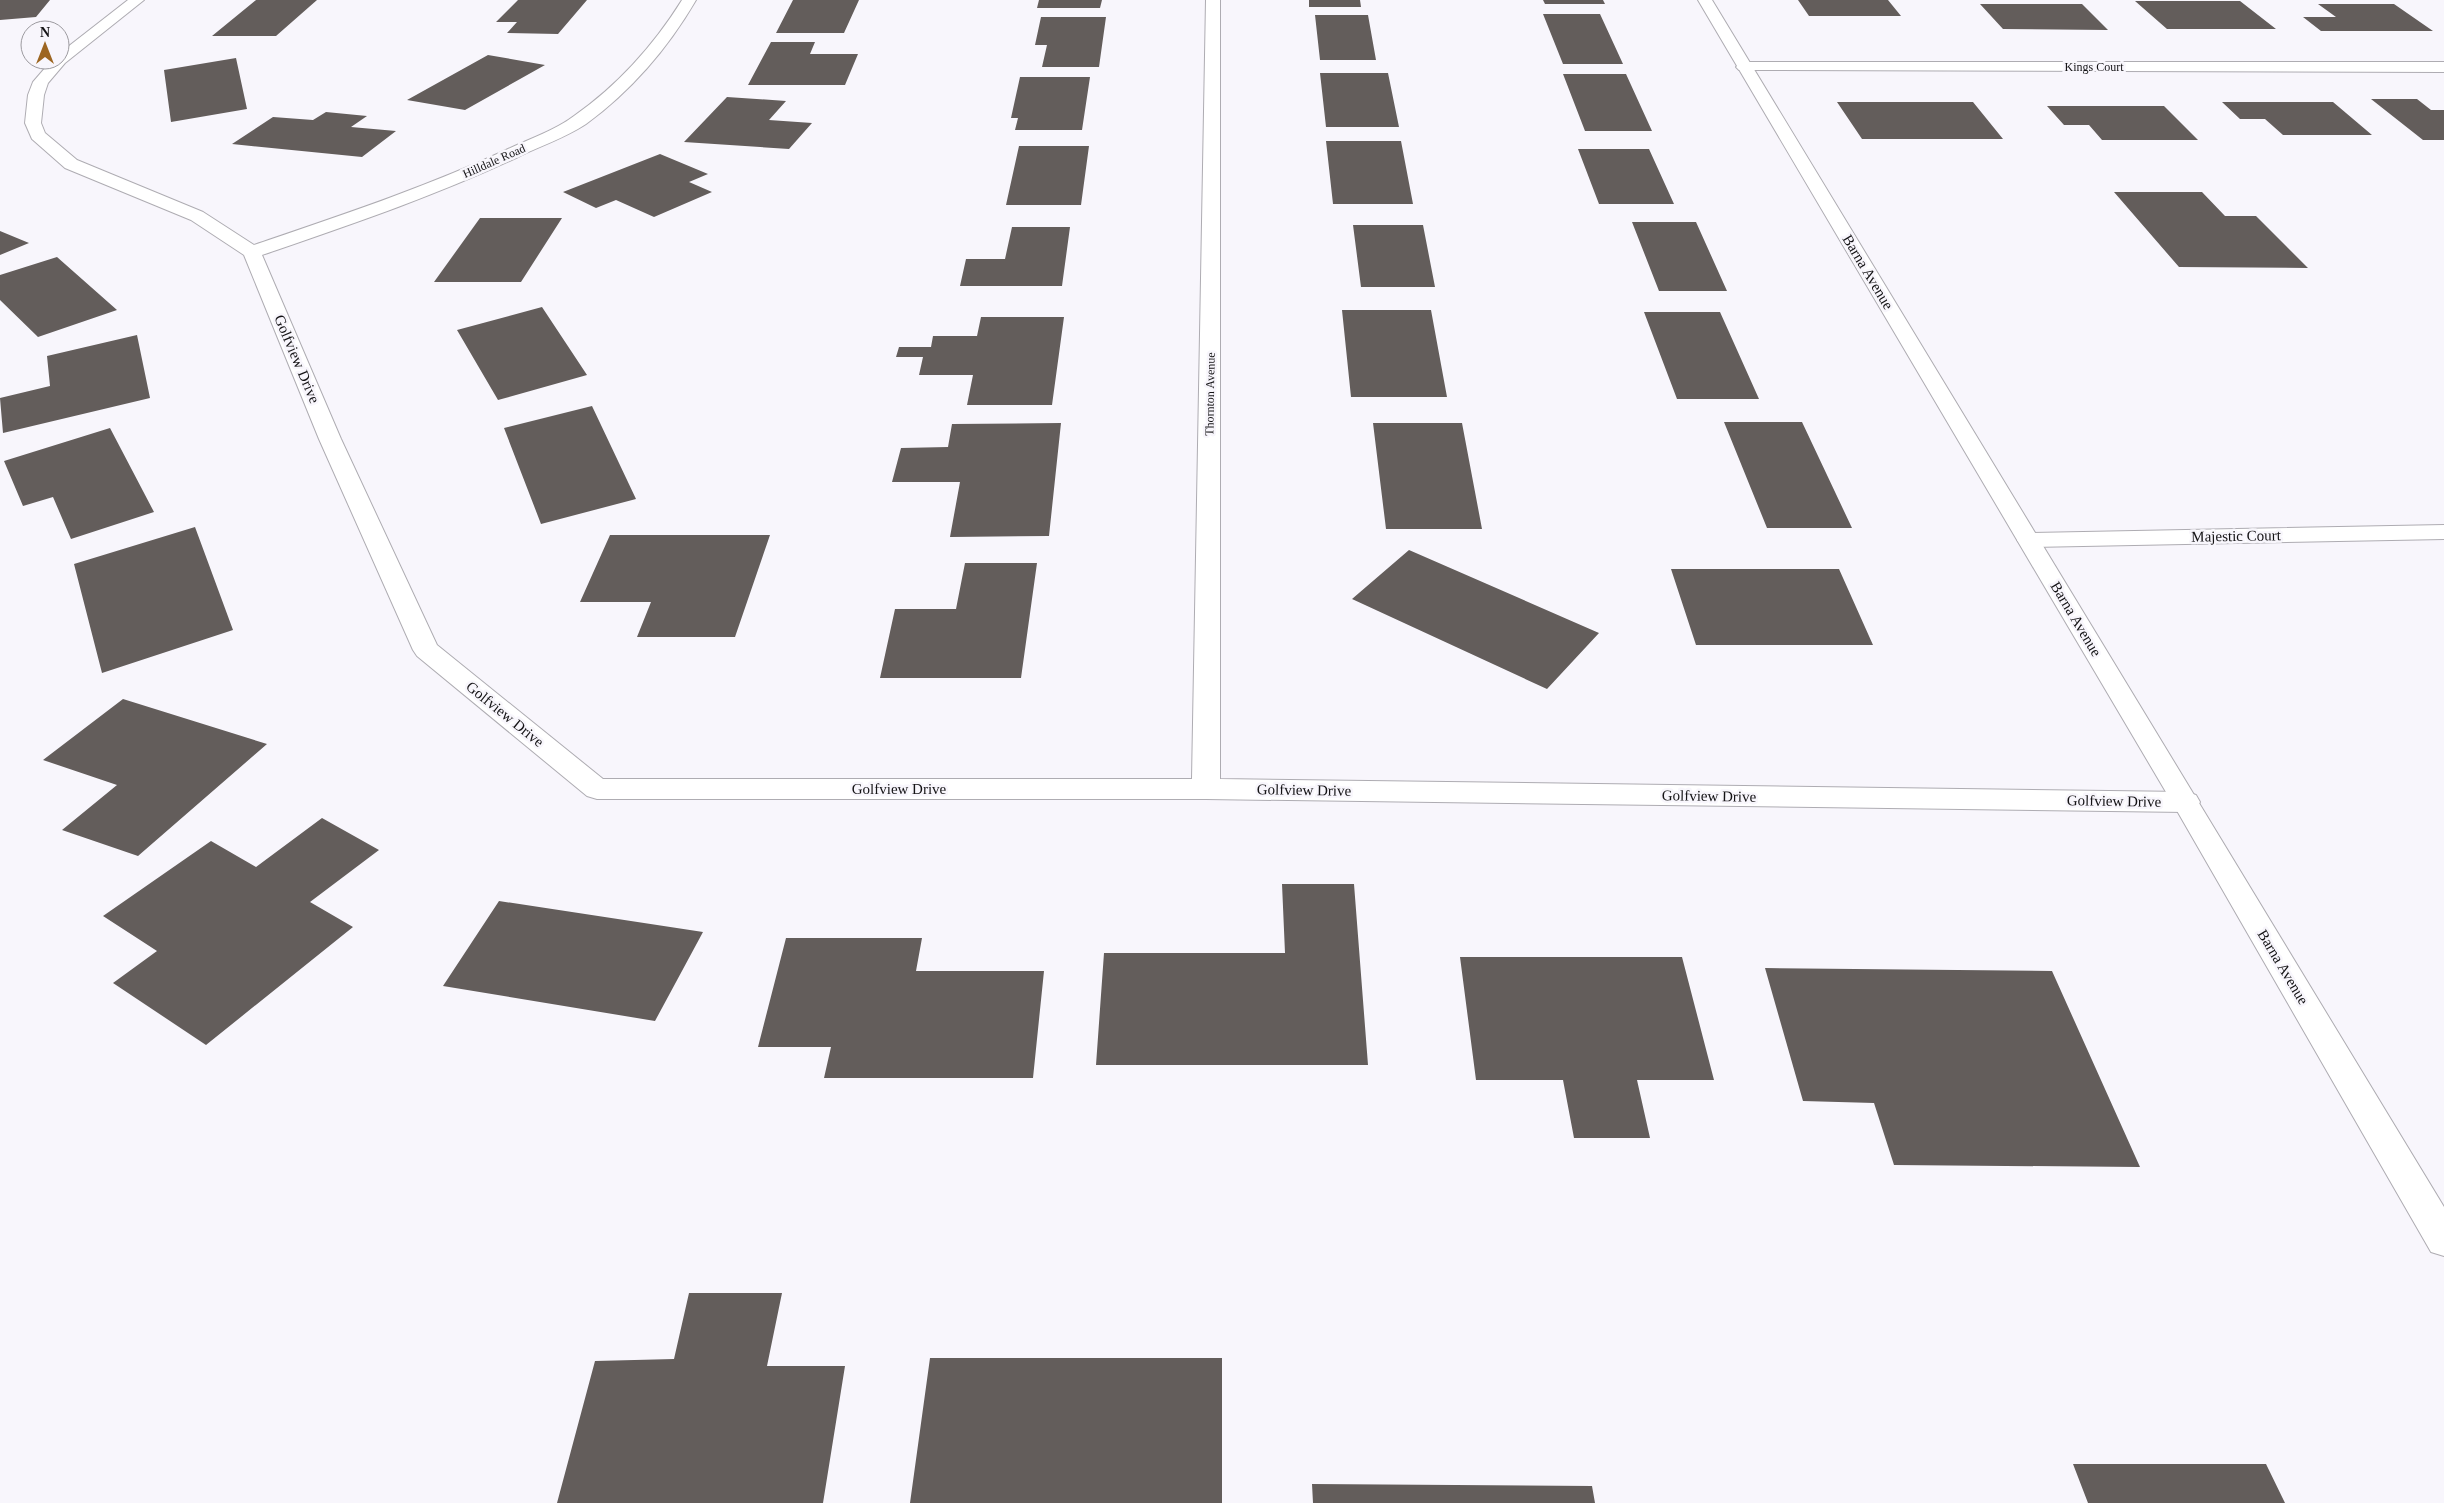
<svg xmlns="http://www.w3.org/2000/svg" width="2444" height="1503" viewBox="0 0 2444 1503" font-family="Georgia,serif">
<rect width="100%" height="100%" fill="#f8f6fc"/>
<!-- building -->
<path fill="#635d5b" d="M0 0H50L36 17 0 20Z
M256 0H317L276 36H212Z
M518 0H587L558 34 507 33 517 22H496Z
M793 0H859L844 33H776Z
M1039 0H1102L1100 8H1037Z
M1309 0H1360L1361 7H1309Z
M1543 0H1603L1605 4H1545Z
M1798 0H1888L1901 16H1809Z
M2135 1H2240L2276 29H2167Z
M1980 4H2082L2108 30 2003 29Z
M2318 4H2394L2433 31H2321L2303 17H2336Z
M1543 14H1600L1623 64H1563Z
M1315 15H1368L1376 60H1320Z
M1041 17H1106L1099 67H1042L1047 45H1035Z
M771 42H815L810 54H858L845 85H748Z
M488 55 545 65 465 110 407 100Z
M236 58 247 109 171 122 164 70Z
M1320 73H1388L1399 127H1326Z
M1563 74H1626L1652 131H1585Z
M1020 77H1090L1082 130H1015L1018 118H1011Z
M727 97 786 101 769 120 812 123 789 149 684 142Z
M2371 99H2417L2431 110H2444V140H2423Z
M1837 102H1973L2003 139H1862Z
M2222 102H2333L2372 135H2283L2265 119H2240Z
M2047 106H2164L2198 140H2102L2089 125H2064Z
M326 112 367 116 351 127 396 131 362 157 232 144 273 117 313 120Z
M1326 141H1401L1413 204H1333Z
M1019 146H1089L1081 205H1006Z
M1578 149H1649L1674 204H1599Z
M660 154 708 174 689 182 712 192 654 217 616 200 596 208 563 192Z
M2114 192H2202L2225 216H2256L2308 268 2179 267Z
M480 218H562L521 282H434Z
M1632 222H1696L1727 291H1659Z
M1353 225H1423L1435 287H1361Z
M1012 227H1070L1062 286H960L966 259H1005Z
M0 231 29 243 0 255Z
M57 257 117 310 38 337 0 300V275Z
M542 307 587 375 498 400 457 330Z
M1342 310H1431L1447 397H1351Z
M1644 312H1720L1759 399H1677Z
M981 317H1064L1052 405H967L973 375H919L923 357H896L899 347H931L933 336H977Z
M137 335 150 398 3 433 0 398 50 386 47 356Z
M592 406 636 499 541 524 504 428Z
M1724 422H1802L1852 528H1767Z
M1061 423 1049 536 950 537 960 482H892L901 448 948 447 952 424Z
M1373 423H1462L1482 529H1386Z
M110 428 154 512 71 539 53 497 23 506 4 461Z
M195 527 233 630 102 673 74 564Z
M610 535H770L735 637H637L651 602H580Z
M1409 550 1599 633 1547 689 1352 599Z
M965 563H1037L1021 678H880L895 609H956Z
M1671 569H1839L1873 645H1696Z
M123 699 267 744 138 856 62 830 117 785 43 760Z
M322 818 379 850 310 902 353 927 206 1045 113 983 157 951 103 916 211 841 256 867Z
M1282 884H1354L1368 1065H1096L1104 953H1285Z
M499 901 703 932 655 1021 443 986Z
M786 938H922L916 971H1044L1033 1078H824L831 1047H758Z
M1460 957H1682L1714 1080H1637L1650 1138H1574L1563 1080H1476Z
M1765 968 2052 971 2140 1167 1894 1165 1874 1103 1803 1101Z
M689 1293H782L767 1366H845L823 1503H557L595 1361 674 1359Z
M930 1358H1222V1503H910Z
M2073 1464H2266L2285 1503H2088Z
M1312 1484 1592 1486 1595 1503H1313Z"/>
<g fill="none" stroke-linecap="round" stroke-linejoin="round">
<!-- minor casing -->
<g stroke="#aeacb2" stroke-width="2">
<path id="minor" d="M128 0H144L65 63 48 83 44 95 41 123 45 133 77 160 203 212 254 245C339 216 424 188 506 150 529 139 554 131 574 116 618 85 654 45 682 0H696C668 48 631 91 586 124 565 138 540 146 518 157 435 196 349 225 262 255L341 439 437 645 603 779H1192L1206 0H1220V779L2186 792 2196 795 2200 802 2196 809 2186 812 1206 799H597L587 796 417 656 413 650 319 439 244 255 191 220 65 168 32 139 25 123 28 95 33 82 52 60H60V53Z
M1744 62H2444V72L1739 70 1736 67 1739 64Z
M2444 525V539L2029 547 2021 545 2017 540 2021 535 2029 533Z"/>
</g>
<!-- tertiary casing -->
<g stroke="#aeacb2" stroke-width="2">
<path id="tertiary" d="M1698 0H1712L2444 1207V1256L2431 1252 2176 809Z"/>
</g>
<!-- minor -->
<use href="#minor" fill="#fff" fill-rule="evenodd"/>
<!-- tertiary -->
<use href="#tertiary" fill="#fff" fill-rule="evenodd"/>
</g>
<g text-anchor="middle" dominant-baseline="central" stroke-width="5" stroke-linejoin="round" paint-order="stroke">
<!-- far-street labels -->
<g font-size="12" fill="#141315" stroke="#f8f6fc">
<text x="2094" y="67">Kings Court</text>
<text transform="translate(494 161) rotate(-24)">Hilldale Road</text>
<text transform="translate(1210 394) rotate(-89)">Thornton Avenue</text>
</g>
<!-- street labels -->
<g font-size="15" fill="#141315" stroke="#f8f6fc">
<text transform="translate(1868 272) rotate(59)">Barna Avenue</text>
<text transform="translate(297 359) rotate(67)">Golfview Drive</text>
<text transform="translate(2236 536) rotate(-1)">Majestic Court</text>
<text transform="translate(2076 619) rotate(59)">Barna Avenue</text>
<text transform="translate(505 714) rotate(39)">Golfview Drive</text>
<text x="899" y="789">Golfview Drive</text>
<text transform="translate(1304 790) rotate(1)">Golfview Drive</text>
<text transform="translate(1709 796) rotate(1)">Golfview Drive</text>
<text transform="translate(2114 801) rotate(1)">Golfview Drive</text>
<text transform="translate(2283 967) rotate(59)">Barna Avenue</text>
</g>
</g>
<!-- north arrow -->
<g transform="translate(45 45)"><circle r="24" fill="#f8f6fc" stroke="#9d9ba0"/>
<path d="M0-4L9 19L0 12L-9 19Z" fill="#9d6621"/>
<text y="-8" font-size="14" font-weight="bold" text-anchor="middle" fill="#141315">N</text>
</g>
</svg>
